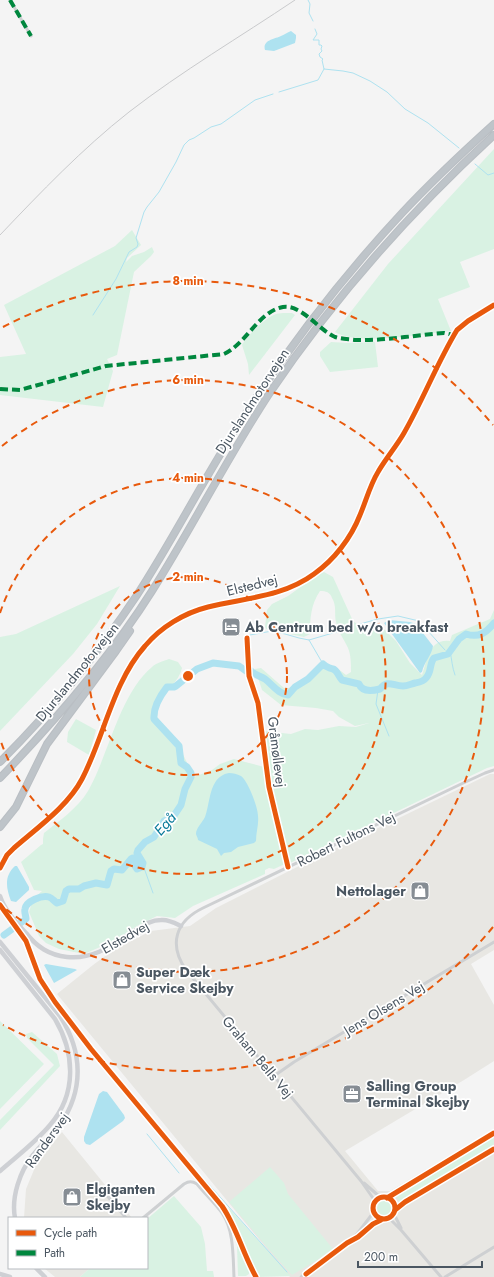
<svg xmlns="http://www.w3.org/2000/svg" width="494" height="1277" viewBox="0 0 494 1277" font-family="Jost,sans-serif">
<rect width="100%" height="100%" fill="#f4f4f4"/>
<!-- commercial -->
<path fill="#e8e7e3" d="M490 774H494V950L471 964 494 1005V1061L464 1080 345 1151 378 1191H390L494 1129V1277H290L57 994 93 965 112 951 141 936 151 931 190 926 216 908 291 870Z
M62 1132 132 1218H24L26 1189 36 1165Z
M44 1268H90L80 1277H55Z"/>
<!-- green -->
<path fill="#d9f2e3" d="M494 149V249L460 262 470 287 438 299 451 331C424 334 357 346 335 332L388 264Z
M132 230 141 245 127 258 126 262 132 256 144 252 152 247 154 252 151 256 134 272 117 355 107 359 113 371 103 407 0 395V357L26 354 4 305 115 246Z
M286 313H292L295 315 249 375 248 364 242 345C247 336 266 317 276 314 279 313 283 313 286 313Z
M331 342 349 343 375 342 378 367 330 372 320 356V352Z
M324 572 333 577 353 621 361 627 372 626 384 629 396 641 410 663 422 675C427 661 429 638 450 641L452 635 490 619 494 610V766L487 768 288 864C276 820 267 776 263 731L291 734 305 729 318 730 339 726 356 727 369 723 355 726 339 717 333 711 316 708 281 705 262 690 255 669 261 668 284 688H289L316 670 327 665 337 668 346 675 351 672C351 664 351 655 348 648 344 639 338 632 336 622 334 614 337 606 332 598 330 592 326 591 320 591 311 604 310 618 310 634L304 637 266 629 265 627 267 610 272 604 288 596 316 576Z
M120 586 97 624 73 654 0 731V637L16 634Z
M169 659 178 662 182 668C179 682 165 691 159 704 158 708 158 713 157 717L165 728 175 738 194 777 212 770 220 764 234 759 264 767 268 792 285 864 274 869 269 868 265 870V874L193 906 175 918 157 916 137 926 114 941 84 954 59 949 46 943 39 936 29 912 33 899 42 891 34 890 21 862 41 845 43 844V839L44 833C59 821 78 808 88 791 109 754 119 695 152 667 156 663 164 661 169 659Z
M76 719 96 730 89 755 67 742 68 732Z
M0 1021 44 1064 0 1109Z
M32 1032 57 1054 60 1066 0 1130V1120L54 1065 27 1038 26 1034Z
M494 1135V1147L400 1204 398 1199 394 1196Z
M270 1167 284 1183 288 1194 333 1249 317 1260 292 1275 272 1253 229 1202Z
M174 1196 201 1227 205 1244 207 1271H213L214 1277H80L90 1268H147V1219Z
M376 1208a8 8 0 1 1 16 0a8 8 0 1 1-16 0Z
M228 1207 291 1276 257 1277 253 1270Z
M234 1233 251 1270 249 1274 246 1276H238L237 1246 234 1237Z"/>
<!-- water -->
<path fill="#aee2f0" d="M291 31 296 35V38L295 43 274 51 265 50C262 40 275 39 281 36 285 34 287 33 291 31Z
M389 620 410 622 416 624 433 646C432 655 424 662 422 672L420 673 384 623Z
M229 773C233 773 237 774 241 776 248 781 258 807 258 816 259 824 256 832 256 841L254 843 238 847 231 852 224 853 221 856 217 849 198 840C198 838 196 835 196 834 196 828 202 823 205 817 209 806 209 791 216 781 219 777 223 774 229 773Z
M15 866H17L29 887V890L16 902 11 901C6 888 4 876 15 866Z
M46 964 75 969 77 970 54 983 44 965Z
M103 1091 107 1092 124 1115 125 1118 123 1121 90 1145 86 1144 84 1141V1137L99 1094Z"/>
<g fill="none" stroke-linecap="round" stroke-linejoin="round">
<!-- stream -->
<path stroke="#aee2f0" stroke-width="1" d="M308 0 310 4 309 13 313 21
M315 29 317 34 313 40H319V45H321L322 46 321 49 322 51 319 54 320 57 323 59 322 60 324 69 343 71 353 73 370 81 387 92 405 109 428 123 459 148
M279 92 318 80 324 69
M475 164 488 175 494 173
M93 315 116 279 129 252 137 247 138 244 136 238 144 212 147 207 159 192 176 162 184 145 189 140 194 138 211 127 221 124 255 100 273 94
M360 624 378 619 398 616 419 621 445 650
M250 635 272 631 285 634 299 638 309 640 350 628
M309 640 323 664
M450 651C452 660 452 667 455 675
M378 690 376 704 389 736
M143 865 153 893
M93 1047 195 1169 287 1272
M147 1134 179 1173"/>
<!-- river -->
<path stroke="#aee2f0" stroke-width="7" d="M251 671C255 675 260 676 265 679 273 685 278 694 288 695L295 687 308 679 323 664C327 668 328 667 333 669 337 670 339 677 342 680L359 684C362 692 372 691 380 689 388 679 393 686 403 686 407 686 411 684 415 683 420 682 423 682 426 678 432 672 429 664 434 658L448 654 459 639 466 634C479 638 486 633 494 623
M4 935 26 919C26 916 24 912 25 909 26 901 42 895 49 897 52 898 54 901 57 903L63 901 66 891 69 889H79L84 886 96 883 107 885 111 871 114 869 122 870 131 859 133 858 137 861 135 866 137 869 142 867 143 863 137 853 138 850 145 842 154 837 164 821 173 817 181 805 185 789 191 777V773L187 767 181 763 179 746 154 719C153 707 160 696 167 687H174L176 686 197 669 213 663 239 666 246 671"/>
<!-- highway casing -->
<g stroke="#b9bec3" stroke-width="8">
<path id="highway" d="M0 762C51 711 97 655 137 595 176 535 208 470 248 410 294 340 346 273 403 212 432 181 463 152 494 124
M0 778C56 720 109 659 152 591 193 526 227 458 269 394 333 299 409 213 494 135
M0 827 16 807 47 744 116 651 130 631"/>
</g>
<!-- street -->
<path stroke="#ced0d2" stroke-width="3" d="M10 0 31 36
M274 1076 294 1062 494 942
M364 1183 380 1197
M104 1192 126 1218
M373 1208a11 11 0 1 1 22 0a11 11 0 1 1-22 0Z
M387 1198 494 1133
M375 1201 361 1181 186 970C168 944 176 921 203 908L459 785 485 773 494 770
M395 1210 405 1202 494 1149
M394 1214 401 1228
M143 1218 184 1184C189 1181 192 1181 197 1184 205 1194 215 1203 222 1213 234 1230 233 1257 234 1277
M389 1218 401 1230 441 1277
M351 1239 357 1234 373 1213
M306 1274 347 1243 358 1237 373 1224 381 1220
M445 1277 494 1247"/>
<!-- secondary -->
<path stroke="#ced0d4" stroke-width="4.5" d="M0 868 7 855 14 848C37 828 68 806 82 779 104 737 113 682 145 646 161 627 184 613 208 607 244 598 283 597 314 574 334 560 351 538 360 515 366 501 370 485 378 472 386 458 396 447 404 433 423 400 437 363 457 330L468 321 494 305
M0 896C5 911 16 922 26 933 37 947 49 955 67 957 94 960 114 944 136 930 144 925 151 920 161 920 168 919 175 923 181 926
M0 942 60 1016C83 1052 84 1090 60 1125 52 1136 41 1144 33 1155 20 1171 11 1197 15 1218
M0 950 55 1019C75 1053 77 1094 50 1125 36 1142 17 1156 0 1171
M36 1268 45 1277
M0 1274 10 1277
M302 1277 306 1274"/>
<!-- highway -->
<use href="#highway" stroke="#bec4c9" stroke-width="6"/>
<!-- tram -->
<path stroke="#c9cacc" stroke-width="1" d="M0 235C41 192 82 149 129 112 182 71 240 37 295 0"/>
<!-- quiet -->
<path stroke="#00873e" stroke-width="4" stroke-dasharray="8 4" stroke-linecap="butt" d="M10 0 31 36
M0 389 20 390 106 366 224 354C246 344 259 311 283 307 301 304 319 330 335 337 341 339 349 339 356 340 385 341 415 335 444 333L454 335"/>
<!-- cycleway casing -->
<g stroke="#fff" stroke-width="8">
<path id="cycleway" d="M247 638 249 676 258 703 269 787 288 867
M0 868 7 855 14 848C37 828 68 806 82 779 104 737 113 682 145 646 161 627 184 613 208 607 244 598 283 597 314 574 334 560 351 538 360 515 366 501 370 485 378 472 386 458 396 447 404 433 423 400 437 363 457 330L468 321 494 305
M0 905 26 941 40 979 55 1002 91 1049 222 1206C237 1228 243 1254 256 1277
M373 1208a11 11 0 1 1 22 0a11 11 0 1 1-22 0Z
M387 1198 494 1133
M395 1210 405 1202 494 1149
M306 1274 347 1243 358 1237 373 1224 381 1220"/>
</g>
<!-- cycleway -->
<use href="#cycleway" stroke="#e8590c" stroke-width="5"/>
</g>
<!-- distance rings -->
<g fill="none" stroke="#e8590c" stroke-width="2" stroke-dasharray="7 5">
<circle cx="188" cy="676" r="99"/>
<path d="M0 613A198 198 0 1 1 0 739"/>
<path d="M2 446A296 296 0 1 1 2 906"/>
<path d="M493 927A395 395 0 0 1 3 1025M3 327A395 395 0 0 1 493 425"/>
</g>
<!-- icons -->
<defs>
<g id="hotel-square" transform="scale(1)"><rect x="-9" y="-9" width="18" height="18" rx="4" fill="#868d94" stroke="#fff"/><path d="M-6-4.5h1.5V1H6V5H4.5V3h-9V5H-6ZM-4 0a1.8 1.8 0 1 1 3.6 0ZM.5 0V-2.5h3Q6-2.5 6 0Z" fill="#fff"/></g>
<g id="shop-square" transform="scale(1)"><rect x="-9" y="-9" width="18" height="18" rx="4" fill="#868d94" stroke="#fff"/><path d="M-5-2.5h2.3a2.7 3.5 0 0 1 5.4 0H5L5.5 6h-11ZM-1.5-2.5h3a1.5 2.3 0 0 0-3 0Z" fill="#fff"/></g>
<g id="office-square" transform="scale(1)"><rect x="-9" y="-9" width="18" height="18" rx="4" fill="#868d94" stroke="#fff"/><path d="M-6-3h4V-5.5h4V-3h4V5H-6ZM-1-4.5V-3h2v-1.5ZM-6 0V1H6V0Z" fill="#fff"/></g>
</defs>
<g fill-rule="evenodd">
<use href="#hotel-square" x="231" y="627"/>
<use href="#shop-square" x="420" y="891"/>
<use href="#shop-square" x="122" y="980"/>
<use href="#office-square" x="352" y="1094"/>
<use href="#shop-square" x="72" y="1197"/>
</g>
<g text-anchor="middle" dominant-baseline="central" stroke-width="3.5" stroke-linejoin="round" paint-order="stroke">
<!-- street labels -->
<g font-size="14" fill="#4a5661" stroke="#fff">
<text transform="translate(252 401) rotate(-57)">Djurslandmotorvejen</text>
<text transform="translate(252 585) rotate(-14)">Elstedvej</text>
<text transform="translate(77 672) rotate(-51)">Djurslandmotorvejen</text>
<text transform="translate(277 752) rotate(83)">Gråmøllevej</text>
<text transform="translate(346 839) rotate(-26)">Robert Fultons Vej</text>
<text transform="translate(125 937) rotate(-30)">Elstedvej</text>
<text transform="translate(384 1008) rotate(-31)">Jens Olsens Vej</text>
<text transform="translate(258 1057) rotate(50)">Graham Bells Vej</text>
<text transform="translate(47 1140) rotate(-54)">Randersvej</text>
</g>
<!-- poi labels -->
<g font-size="14" font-weight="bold" fill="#4a5661" stroke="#fff" text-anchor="start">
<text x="245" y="627">Ab Centrum bed w/o breakfast</text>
<text x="406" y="891" text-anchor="end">Nettolager</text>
<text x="136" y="972">Super Dæk<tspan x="136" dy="16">Service Skejby</tspan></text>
<text x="366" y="1086">Salling Group<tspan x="366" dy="16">Terminal Skejby</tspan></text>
<text x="86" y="1189">Elgiganten<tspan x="86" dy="16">Skejby</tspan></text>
</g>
<!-- water labels -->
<g font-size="15" font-style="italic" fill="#0c7c9b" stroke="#fff">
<text transform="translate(165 824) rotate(-49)">Egå</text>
</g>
</g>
<circle cx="188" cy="676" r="6" fill="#e8590c" stroke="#fff" stroke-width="2"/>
<g font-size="12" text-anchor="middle" font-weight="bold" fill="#e8590c" stroke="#fff" stroke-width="3.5" stroke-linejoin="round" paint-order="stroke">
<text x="188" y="285">8 min</text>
<text x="188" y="384">6 min</text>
<text x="188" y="482">4 min</text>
<text x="188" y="581">2 min</text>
</g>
<!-- legend -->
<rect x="8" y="1217" width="140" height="52" fill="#ffffff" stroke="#b7bbc0"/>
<rect x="16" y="1230" width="20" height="6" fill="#e8590c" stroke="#b7bbc0"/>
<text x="44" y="1237" font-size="12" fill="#4a5661">Cycle path</text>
<rect x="16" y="1250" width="20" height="6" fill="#00873e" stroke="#b7bbc0"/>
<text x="44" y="1257" font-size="12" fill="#4a5661">Path</text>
<!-- scale -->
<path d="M358 1261v6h124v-6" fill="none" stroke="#4a5661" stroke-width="2"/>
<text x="364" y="1261" font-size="12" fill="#4a5661" stroke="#ffffff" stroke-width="3" paint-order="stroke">200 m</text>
</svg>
